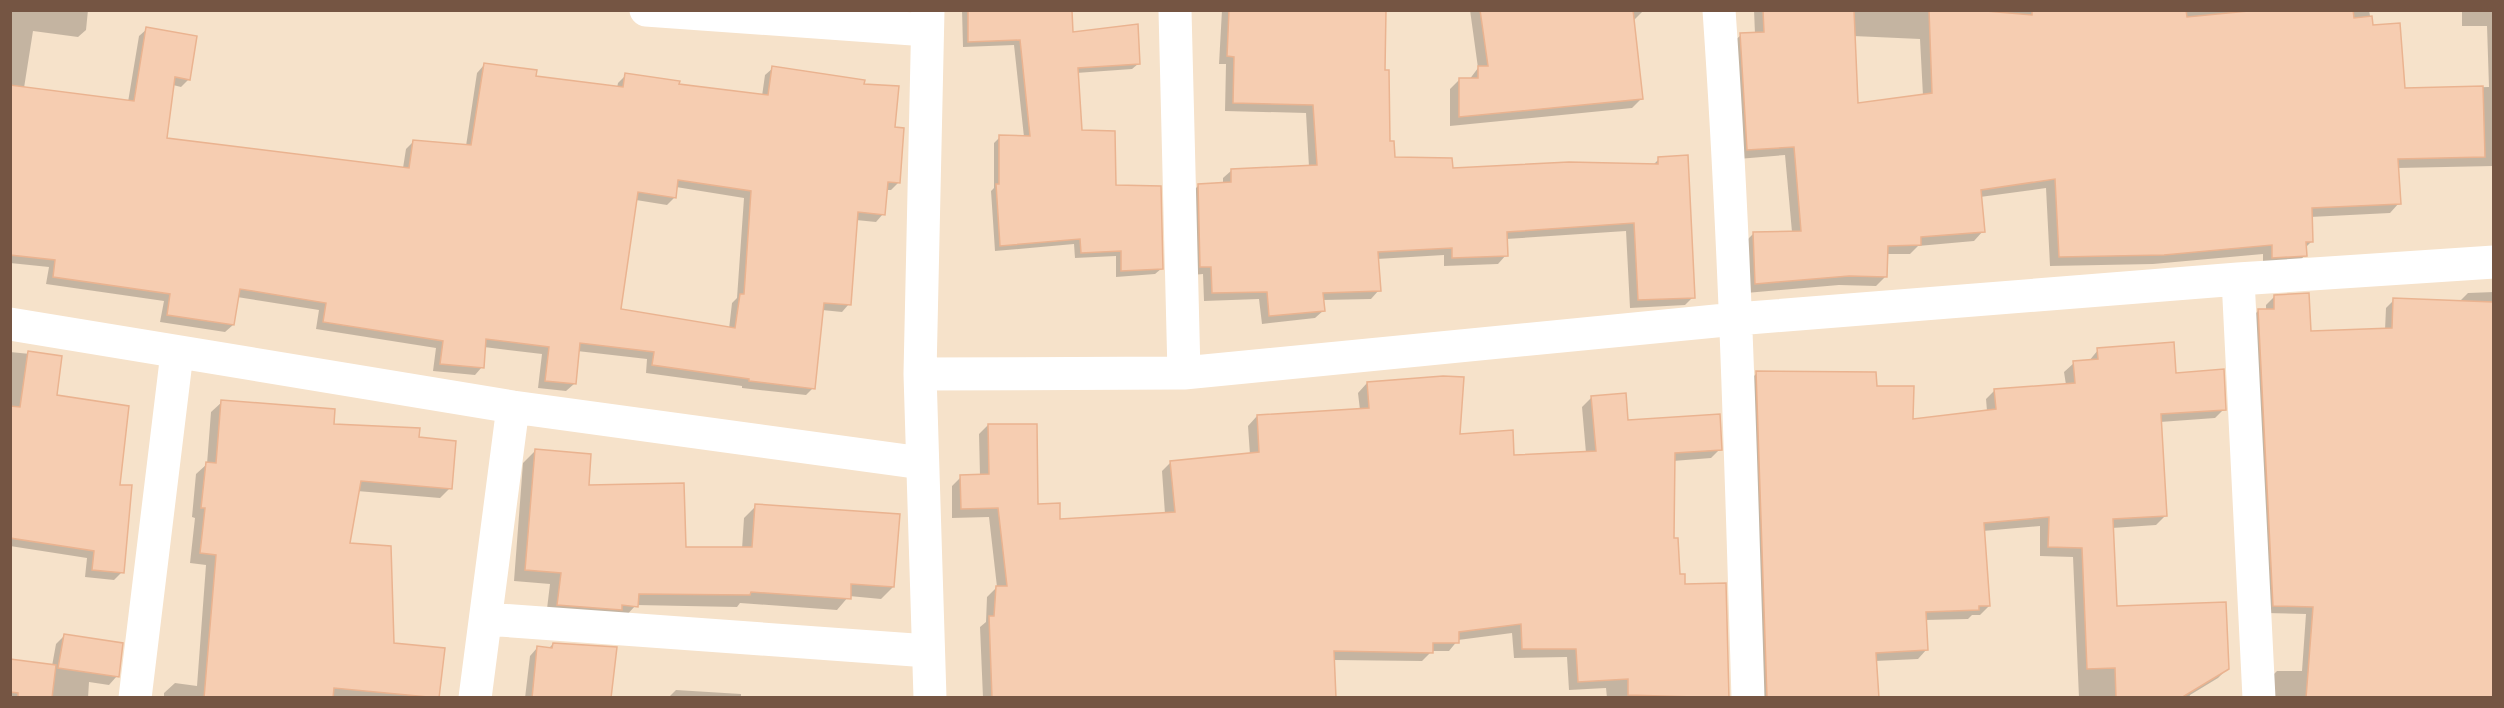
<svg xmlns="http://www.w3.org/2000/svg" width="2504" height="708" viewBox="0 0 2504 708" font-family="Arial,sans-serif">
<rect width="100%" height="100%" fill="#fef1dc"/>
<!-- residential -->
<path fill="#f6e2ca" d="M10 11H2493V697H11Z"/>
<!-- shadow -->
<path fill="#0003" fill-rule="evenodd" d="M10 10H88L86 30 78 37 33 31 24 88 128 102 139 36 147 29 189 79 181 87 173 85 165 139 403 168 406 149 414 141 466 146 477 73 484 65 535 78 617 88 618 83 626 75 678 85 762 96 765 75 773 68 862 85 893 128 898 183 891 190H886L883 214 876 222 856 220 849 304 842 312 822 310 813 388 806 395 742 388V386L646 373 647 359 577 351 574 384 566 391 538 388 542 354 484 347 482 367 475 375 433 371 436 348 316 329 319 310 237 297 233 325 225 332 160 322 164 301 46 284 49 267 10 263ZM676 187 744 198 737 298 732 303 729 329 619 310 636 200 667 205 675 197Z
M962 10H997L1071 34 1138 64 1132 69 1076 73 1081 132 1161 269 1155 274 1116 277V256L1075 258 1074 244 995 251 991 191 994 188V143L1000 137H1024L1014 45 963 47Z
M1222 10H1384L1383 71 1389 143 1393 158 1451 169 1652 166 1659 159 1693 297 1685 305 1630 308 1626 231 1506 239V255L1498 264 1444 266V255L1377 259 1379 290 1371 299 1323 300 1324 310 1315 318 1262 324 1259 299 1204 301 1203 274 1192 275 1190 194 1199 185 1223 184V178L1232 170 1309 167 1306 113 1225 111 1226 64H1219Z
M1470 10H1644L1633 21 1642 98 1632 108 1450 126V89L1459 80H1469L1478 68Z
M1754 10H2369L2372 27 2404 89 2489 87 2487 26H2462V10H2494V166L2397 168 2399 203 2390 213 2310 217 2312 241 2305 248V255L2296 265 2263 267V254L2153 264 2050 266 2046 188 1980 197 1983 231 1974 241 1918 246 1910 254H1886L1885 277 1876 286 1839 285 1746 293 1744 243 1754 233 1792 232 1785 155 1738 159 1731 44 1741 35 1755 34ZM1853 36 1920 39 1923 96 1857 105Z
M2494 292V698H2269V679L2277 671H2302L2306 614 2266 613 2251 318 2259 310H2266V305L2274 297 2310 333 2385 330 2386 308 2394 300 2460 301 2468 293Z
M2098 350 2175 375 2224 409 2215 418 2160 422 2165 516 2156 525 2112 528 2116 608 2228 668 2218 678 2190 695 2189 698H2079L2073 557 2040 556V526L1983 531 1989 606 1980 615H1972L1968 619 1925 620 1927 649 1918 659 1875 661 1877 698H1758L1748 382 1757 373 1875 387 1911 421 1987 411 1986 399 1995 390 2066 385 2064 372 2074 363 2089 361Z
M10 352 61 357 55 396 118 487 122 572 114 580 85 577 87 558 10 546Z
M1367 383 1459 435 1513 457 1586 453 1582 407 1591 398 1627 422 1720 449 1711 458 1673 461 1672 540 1679 575 1728 698H1607L1606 688 1569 690 1567 657 1514 658 1512 633 1458 640 1449 651H1432L1422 661 1333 660 1335 698H983L980 627 986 622 987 597 997 587 989 517 952 518V486L961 477 980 476 979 434 988 425 1037 505 1059 521 1165 514 1162 471 1171 462 1250 455 1248 426 1257 416 1360 410 1358 393Z
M222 402 332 425 417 438 450 488 440 498 357 491 349 545 393 644 438 698H164V693L175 683 197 686 206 565 190 563 195 518 192 517 196 474 207 464 211 412Z
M535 451 684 548 742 549 744 518 756 506 893 587 881 599 849 596 837 610 740 603 737 607 636 605 624 618 546 617 550 584 514 581 523 463Z
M64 636 117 676 109 685 89 682 88 698H10V661L52 666 56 644Z
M553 644 609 698H525L530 656 537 648 548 649Z
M676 690 741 694V698H668Z"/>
<!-- building -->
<path fill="#f6cdb1" stroke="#eab390" stroke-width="1.5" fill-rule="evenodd" d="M968 10 1072 11 1073 32 1138 24 1140 64 1078 68 1082 130 1115 131 1116 185 1161 186 1163 269 1121 271V251L1081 253 1080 239 1000 246 996 184H999V135L1030 136 1020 40 968 42Z
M1229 10H1386L1385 70H1389L1390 141H1394L1395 157 1452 158 1453 168 1569 162 1658 164V157L1688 155 1695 298 1638 300 1634 223 1507 232 1508 256 1452 258V248L1378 252 1381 291 1323 293 1325 311 1269 316 1267 292 1212 293 1211 267H1200L1198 184 1231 182V169L1317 165 1313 105 1233 103 1234 57 1227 56Z
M1480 10H1633L1643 99 1459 117V78H1478V66H1488Z
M1763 10H1854L1858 103 1932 93 1929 10H1974L2032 15V10H2186L2187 17 2259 10H2353L2354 18 2372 16 2373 25 2400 23 2405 88 2483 86 2485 157 2398 159 2401 204 2312 208 2313 242H2306L2307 256 2272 258V245L2164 255 2059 257 2055 179 1981 190 1985 232 1921 237V245L1888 246 1887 277 1849 276 1755 284 1753 232 1801 231 1794 147 1747 150 1740 33 1764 32Z
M146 27 197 36 190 80 175 77 167 138 409 168 413 140 471 145 484 63 537 70 536 76 623 87 625 73 680 81 679 84 768 95 772 66 865 80 864 84 899 86 895 127 904 128 900 183 888 182 885 215 858 212 851 305 824 303 815 389 749 381V379L652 365 654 352 580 343 576 384 545 381 549 347 486 339 484 368 440 364 443 341 323 322 326 303 240 289 234 325 167 315 170 294 53 277 55 260 10 255V85L134 101ZM678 180 751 191 744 294H740L735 328 621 309 638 192 676 198Z
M2309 293 2311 331 2392 328 2393 298 2493 302V698H2306L2313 607 2273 606 2258 309H2274V295Z
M2174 342 2176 373 2224 369 2226 410 2161 414 2167 516 2113 519 2117 606 2226 602 2229 669 2181 698H2116L2115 668 2087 669 2082 548 2048 547 2049 517 1984 523 1990 606H1979V610L1926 612 1928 650 1876 653 1879 698H1767L1756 371 1876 372 1877 386H1914L1913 419 1996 409 1994 389 2075 383 2073 361 2098 359 2097 348Z
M28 351 62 356 57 395 129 406 120 485H132L124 573 92 570 94 551 10 538V406L20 407Z
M1443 376 1464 377 1460 434 1513 430 1514 455 1596 451 1591 396 1626 393 1628 420 1720 414 1722 450 1675 453 1674 538H1678L1680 574H1685V584L1726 583 1729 698 1628 695V679L1578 682 1576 649H1522L1521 624 1459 632V643H1433V653L1334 651 1336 698H992L989 616H994L996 586H1007L998 508 961 509 960 475 989 474 988 424H1037L1038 504 1060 503V519L1175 512 1170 461 1259 452 1257 415 1369 408 1367 382Z
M221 400 335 409 334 424 420 428 419 437 456 441 452 489 361 481 350 543 391 546 394 643 445 648 439 698 334 688 333 698H204L216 555 200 553 205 508H201L206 462 216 463Z
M535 449 591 454 589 485 684 483 686 547H752L755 504 900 514 894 587 851 584V599L751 592 750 595 639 594 638 607 622 605V610L557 605 561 573 525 570Z
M64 634 123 643 119 677 58 668Z
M553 643 617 647 611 698H532L537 646 552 648Z
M10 659 56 665 52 698H18V693L10 692Z"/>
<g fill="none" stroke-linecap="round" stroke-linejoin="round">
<!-- minor -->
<path stroke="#fff" stroke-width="33" d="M646 10 927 30
M928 10 920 374 930 698
M1175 10 1184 373
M1719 10C1735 239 1741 468 1748 698
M2238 279 2259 698
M10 324 513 407 922 463
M920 374 1184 373 1736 319 2238 279 2494 262
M486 619 928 651
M135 698 177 353
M475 698 513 407"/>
</g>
<!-- border -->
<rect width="2504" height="708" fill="none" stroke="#755543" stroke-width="24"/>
</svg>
